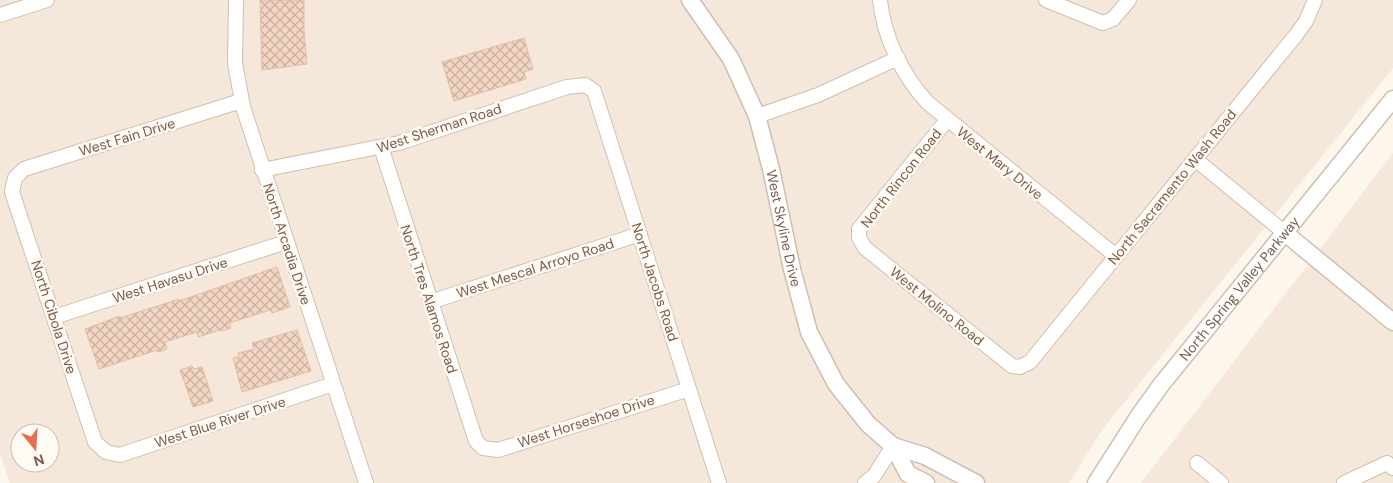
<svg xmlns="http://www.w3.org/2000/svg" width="1393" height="483" viewBox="0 0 1393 483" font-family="'DM Sans',sans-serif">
<defs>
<pattern id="building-cross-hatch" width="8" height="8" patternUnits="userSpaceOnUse" patternTransform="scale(1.25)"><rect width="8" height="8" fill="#f3d5c3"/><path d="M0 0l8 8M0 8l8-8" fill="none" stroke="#cab0a1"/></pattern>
</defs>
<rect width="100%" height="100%" fill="#fdf6ec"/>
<!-- residential -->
<path fill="#f5e8da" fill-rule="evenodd" d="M0 0H1393V68L1102 430 1069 483H10L0 454ZM20 433H50V463H20Z
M1393 153V483H1141Z"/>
<!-- building -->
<path fill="url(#building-cross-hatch)" stroke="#e6bba3" d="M260 0H304V30L307 64 262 70Z
M524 38 533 69 524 72 526 79 454 101 442 62Z
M277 267 290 307 272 313 270 310 229 323 231 328 221 331 220 330 198 337 197 332 165 342 167 349 158 352 157 350 99 369 85 329 120 316V318L179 299V301Z
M297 330 311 371 242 392 233 358 239 357 238 353 254 349 252 343Z
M192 366 194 369 202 367 213 401 193 407 180 370Z"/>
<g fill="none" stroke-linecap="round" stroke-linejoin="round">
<!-- minor casing -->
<g stroke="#d1beb0" stroke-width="16">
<path id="minor" d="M236 0 235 63 243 107 366 483
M880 0C884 38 902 75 928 103L1116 256
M1046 0 1103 23 1113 19 1129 0
M0 15 47 0
M241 101 24 169 15 178 12 192 95 442 106 452 120 455 333 384
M757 116 818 95 898 58
M947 120 859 229V238L865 248 1012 366 1020 367 1030 362 1296 35 1306 21 1315 0
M381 147 476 441 483 448 498 450 689 389
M1195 159 1285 233
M262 170 399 143 567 87 585 85 594 91 719 483
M430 302 640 234
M54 317 286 242
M1197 463 1221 483
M865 483 874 476 893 446
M1344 483 1387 463 1393 468"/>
</g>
<!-- tertiary casing -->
<g stroke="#d1beb0" stroke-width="19">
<g id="tertiary">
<path id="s1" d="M690 0 731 59 757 116 771 169 792 269 809 332 836 384 868 424 893 446 908 474 926 483"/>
<path d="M1285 233 1393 322"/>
<path d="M893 446 925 456 976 483"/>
<path id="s2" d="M1096 483 1138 417 1161 385 1393 99"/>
</g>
</g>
<!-- minor -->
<use href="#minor" stroke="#fff" stroke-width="14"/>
<!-- tertiary -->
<use href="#tertiary" stroke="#fff" stroke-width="16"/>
</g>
<g text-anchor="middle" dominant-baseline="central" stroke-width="5" stroke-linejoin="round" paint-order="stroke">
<!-- street labels -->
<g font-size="14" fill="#7a5c4d" stroke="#fffaf3">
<text transform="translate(439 128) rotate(-18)">West Sherman Road</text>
<text transform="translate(127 137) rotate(-17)">West Fain Drive</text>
<text transform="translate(1000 163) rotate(39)">West Mary Drive</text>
<text transform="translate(901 178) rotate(-52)">North Rincon Road</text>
<text transform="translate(1172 187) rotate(-51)">North Sacramento Wash Road</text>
<text stroke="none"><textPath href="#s1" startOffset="250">West Skyline Drive</textPath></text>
<text transform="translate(287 244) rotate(72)">North Arcadia Drive</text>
<text transform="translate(535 268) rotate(-18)">West Mescal Arroyo Road</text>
<text transform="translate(170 280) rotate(-18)">West Havasu Drive</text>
<text transform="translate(655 282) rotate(72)">North Jacobs Road</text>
<text stroke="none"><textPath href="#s2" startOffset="242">North Spring Valley Parkway</textPath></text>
<text transform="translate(429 299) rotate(72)">North Tres Alamos Road</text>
<text transform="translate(937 306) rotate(39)">West Molino Road</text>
<text transform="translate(54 317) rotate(72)">North Cibola Drive</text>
<text transform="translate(586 421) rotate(-18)">West Horseshoe Drive</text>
<text transform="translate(220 422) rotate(-18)">West Blue River Drive</text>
</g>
</g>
<!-- north arrow -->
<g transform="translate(35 448) rotate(162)"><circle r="24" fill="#fffaf3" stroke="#cabbb1"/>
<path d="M0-4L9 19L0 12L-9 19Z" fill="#e76f51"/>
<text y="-8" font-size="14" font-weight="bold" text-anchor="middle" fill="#7a5c4d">N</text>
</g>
</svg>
